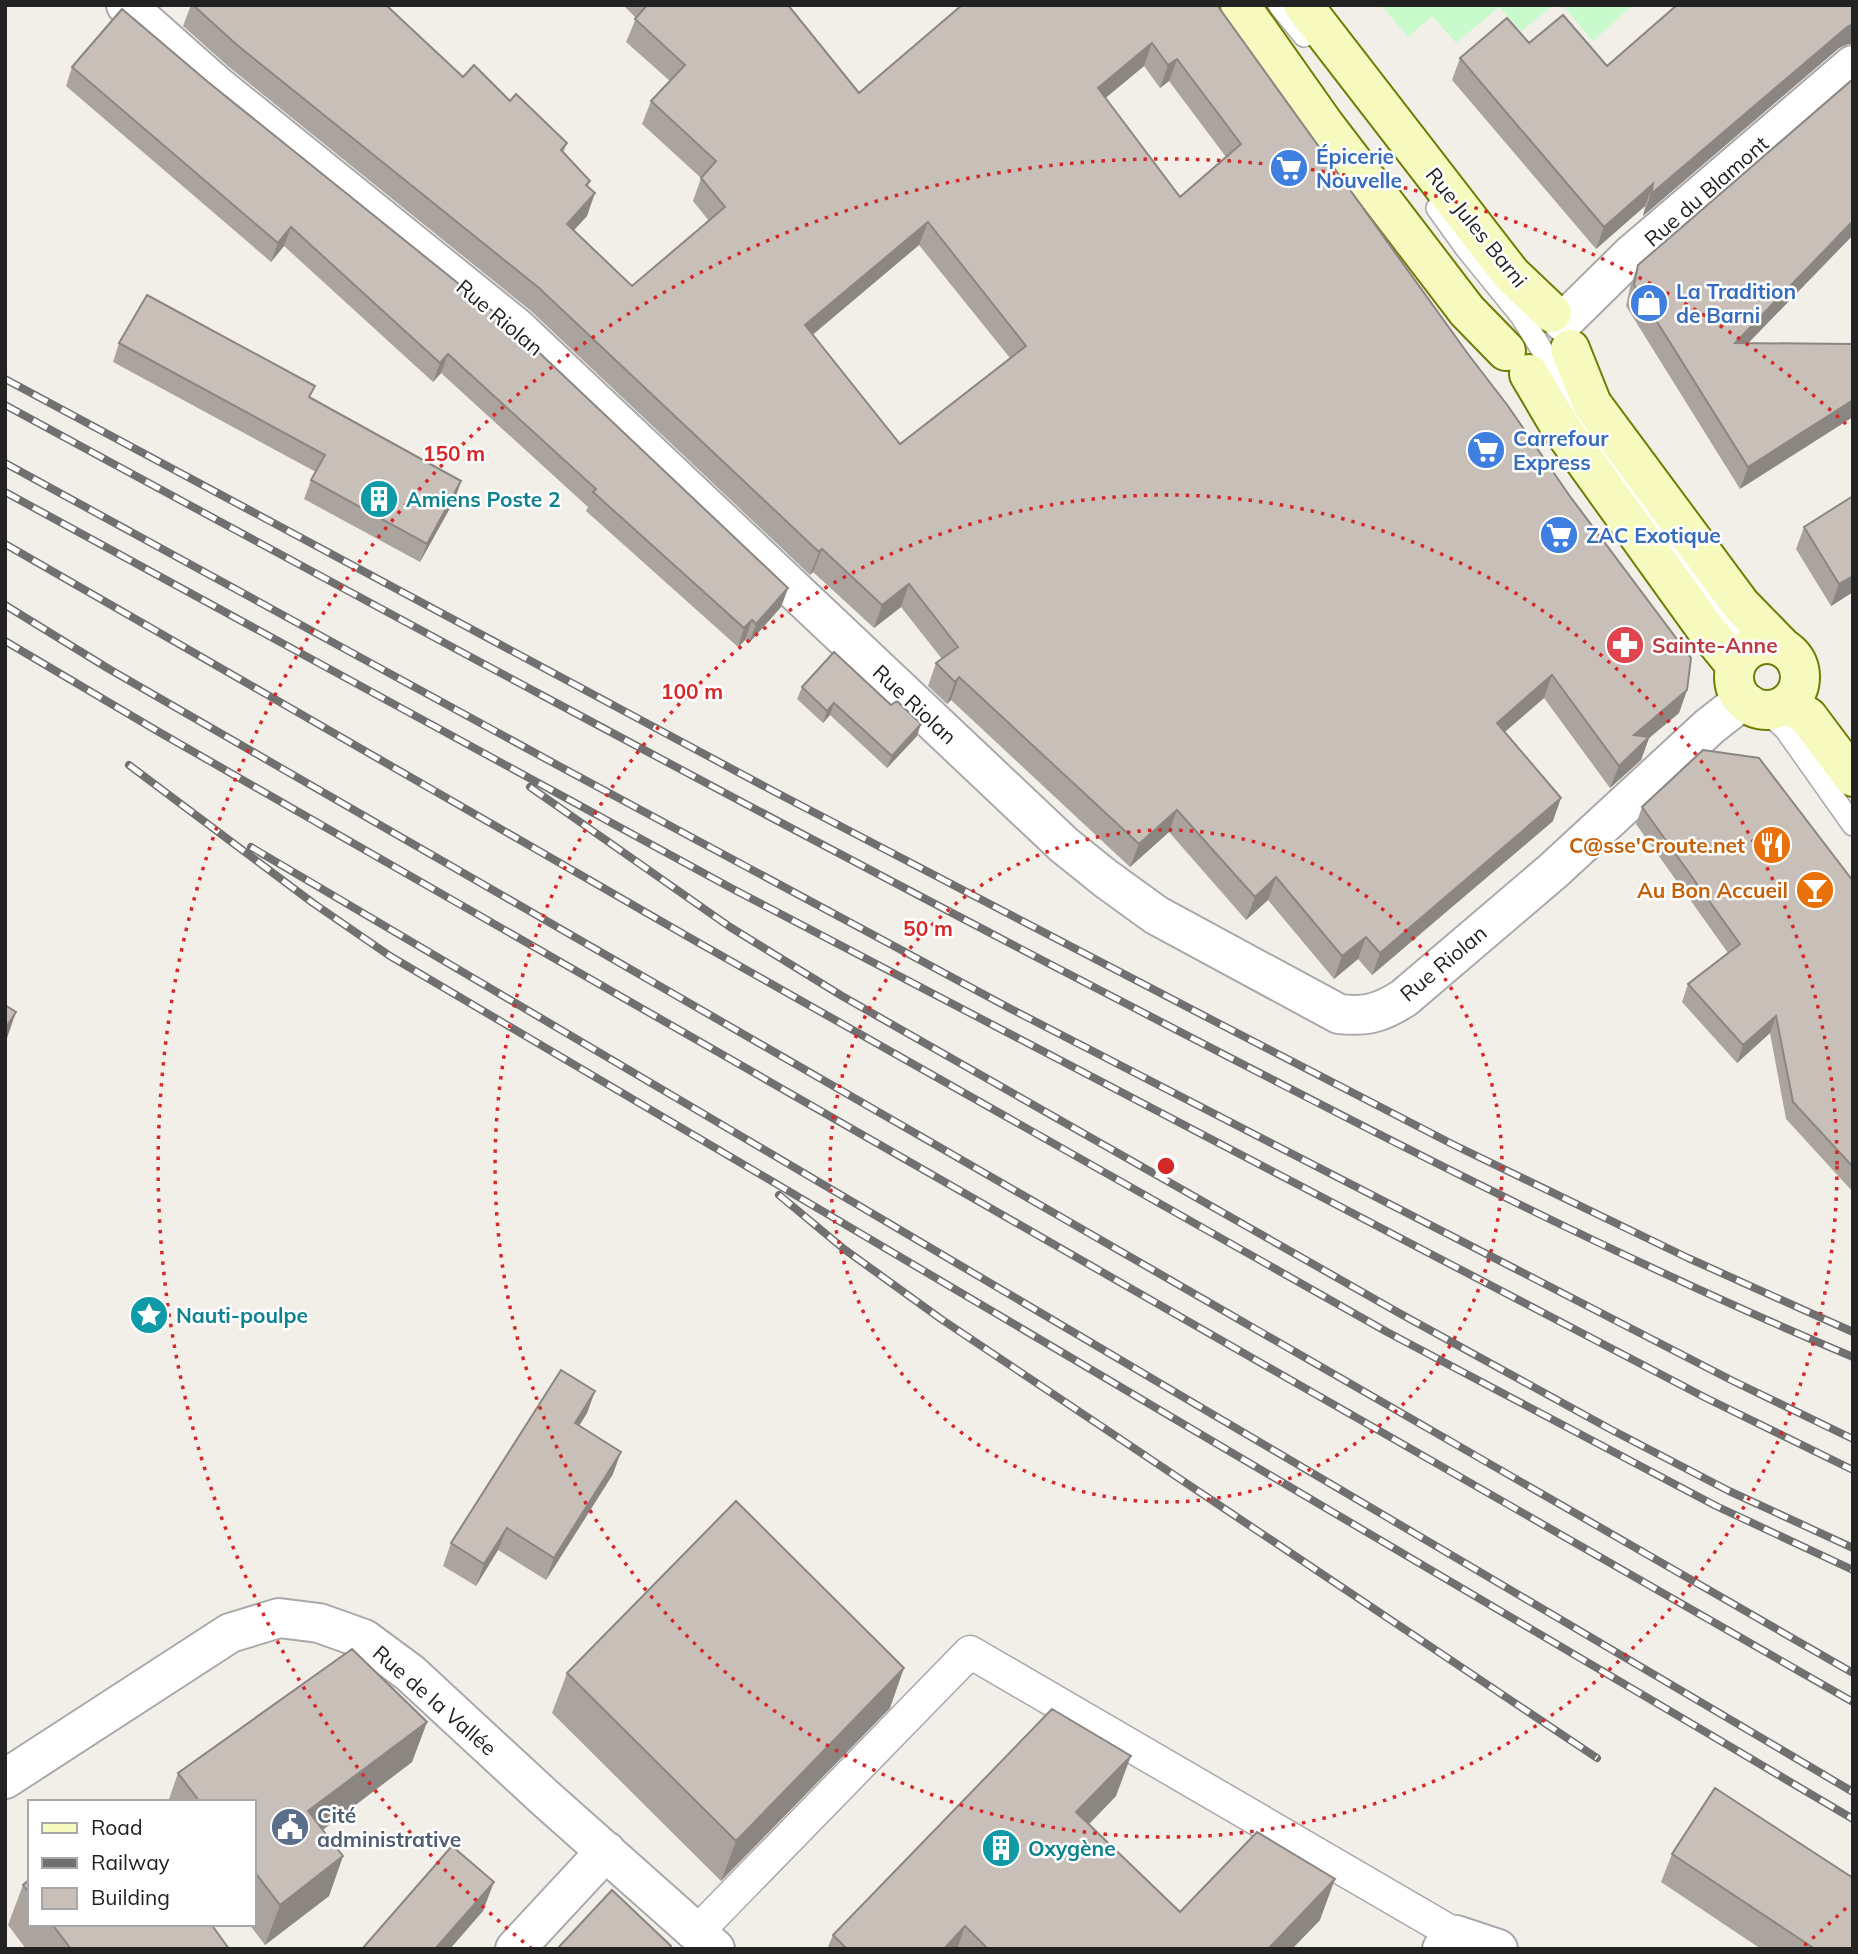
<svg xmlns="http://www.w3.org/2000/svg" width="1858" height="1954" viewBox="0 0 1858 1954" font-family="Mulish,sans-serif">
<rect width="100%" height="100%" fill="#f2efe9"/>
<!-- park -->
<path fill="#c8facc" d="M1381 5H1554L1521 31 1499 7 1456 43 1432 16 1408 37Z
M1562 5H1633L1593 41Z"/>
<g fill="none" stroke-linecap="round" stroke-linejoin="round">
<!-- service casing -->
<g stroke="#a9a9a9" stroke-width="24">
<path id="service" d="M1279 5 1304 36
M1437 208 1465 247 1521 316 1555 371 1576 414 1740 637 1745 652
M1764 710 1785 729 1853 825"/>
</g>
<!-- pedestrian casing -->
<g stroke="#a9a9a9" stroke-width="35">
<path id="pedestrian" d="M697 1932 970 1652 1456 1935"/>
</g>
<!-- minor casing -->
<g stroke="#a9a9a9" stroke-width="42">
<path id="minor" d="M126 5 215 84 517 328 1064 845 1105 878 1156 915 1339 1014C1366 1017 1381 1013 1404 998L1553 871 1710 726 1737 705 1749 704
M1563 322 1631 255 1853 65
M5 1779 230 1633 279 1618 319 1623 364 1639 410 1673 544 1797 715 1949
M515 1949 606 1851
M1442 1949 1456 1935 1498 1949"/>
</g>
<!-- secondary casing -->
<g stroke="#707d05" stroke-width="42">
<path id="secondary" d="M1240 5 1324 124 1467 311 1506 351
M1303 5 1511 274 1552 313
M1570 349 1592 404 1741 605 1781 646
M1529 374 1559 425 1705 628 1736 666
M1734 677a33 33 0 1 1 66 0a33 33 0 1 1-66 0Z
M1787 703 1808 717 1853 777"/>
</g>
<!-- service -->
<use href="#service" stroke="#fff" stroke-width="21"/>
<!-- pedestrian -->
<use href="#pedestrian" stroke="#fff" stroke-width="32"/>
<!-- minor -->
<use href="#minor" stroke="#fff" stroke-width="38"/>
<!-- secondary -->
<use href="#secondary" stroke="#f7fabf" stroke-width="38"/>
<!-- rail casing -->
<g stroke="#707070" stroke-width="8">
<path id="rail" d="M5 379 775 792 1216 1022 1454 1145 1688 1258 1853 1332
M5 405C366 601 728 797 1092 986 1342 1116 1593 1248 1853 1357
M5 463 559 766 1011 1009 1733 1381 1853 1439
M5 492 731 888 1706 1398 1853 1470
M5 544 699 943 1387 1332 1716 1506 1853 1570
M5 605 109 669 1853 1673
M5 641 159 732 1853 1702
M129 765 313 903 390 956 1853 1819
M530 787 730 927 842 996 1399 1313 1610 1429 1729 1491 1853 1548
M251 847 1853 1792
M779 1195 844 1249 941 1319 1597 1758"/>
</g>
<!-- rail -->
<use href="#rail" stroke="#fff" stroke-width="5" stroke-dasharray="16" stroke-linecap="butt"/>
</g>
<!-- wall -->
<path fill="#aba49e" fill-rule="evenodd" d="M191 5H397L388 7 463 77 510 101 567 143 563 153 590 181 588 186 587 216 574 230 632 286 709 221 693 201 701 178 642 124 651 101 670 81 626 42 636 18 623 5H788L859 93 1217 5 1687 690 1679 713 1649 738 1641 760 1610 788 1544 698 1505 732 1553 821 1372 975 1358 959 1334 979 1268 900 1246 920 1169 832 1130 867 951 700 947 704 928 686 936 663 942 659 901 607 874 628 813 572 810 575 531 311 229 67 183 26ZM1144 66 1160 88 1169 81 1226 157 1180 197 1105 98ZM919 245 1010 358 900 444 813 334Z
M1529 43 1607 66 1848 44 1839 48 1643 216 1645 206 1596 249 1452 80 1460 58Z
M72 67 788 588 781 607 749 643 745 640 738 647 586 511 588 507 441 373 433 382 284 246 271 262 66 86Z
M1853 235 1748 343 1853 344 1740 489 1626 306 1630 287 1638 265Z
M119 343 311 398 461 481 455 499 420 562 304 499 311 480 316 472 113 362Z
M1853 496V592L1831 606 1796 549 1804 527Z
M802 687 891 705 917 736 887 768 830 715 823 723 797 699Z
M1642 807 1853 881V1192L1786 1119 1770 1033 1737 1063 1682 1002 1688 984 1728 953 1636 824Z
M595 1391 587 1413 579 1426 613 1474 546 1580 498 1550 476 1586 443 1566 451 1543Z
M567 1673 890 1708 721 1881 552 1713Z
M427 1722 412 1762 323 1830 343 1856 329 1896 265 1945 249 1924H254V1802H168L178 1773Z
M1116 1796 1089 1824 1180 1912 1320 1920 1292 1949H827L833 1935Z
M1672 1854 1853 1949H1761L1661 1882Z
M30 1879V1924H211L229 1949H26L8 1925 23 1885Z"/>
<!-- shaded-wall -->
<path fill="#8b8681" d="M1853 24V44H1848L1839 48 1643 216 1651 194 1847 27Z
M1152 43 1144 66 1090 111 1098 88Z
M1177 59 1169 81 1160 88 1168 65Z
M1653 184 1645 206 1596 249 1604 227Z
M595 193 587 216 559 246 567 224Z
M1853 221V235L1727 365 1735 343Z
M928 222 919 245 797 348 805 325Z
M291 227 284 246 271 262 278 243Z
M448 354 441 373 433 382 440 363Z
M1853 400V417L1740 489 1748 467Z
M461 481 455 499 420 562 427 544Z
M822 549 813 572 810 575 819 552Z
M1853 576V592L1831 606 1839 584Z
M909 584 901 607 874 628 882 605Z
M788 588 781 607 749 643 756 624Z
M752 620 745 640 738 647 744 628Z
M1552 675 1544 698 1489 745 1497 723Z
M959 677 951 700 947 704 955 682Z
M1687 690 1679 713 1649 738 1641 760 1610 788 1619 766 1634 735Z
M834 703 830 715 823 723 827 711Z
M921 724 917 736 887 768 892 756Z
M1561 798 1553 821 1372 975 1380 953Z
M1177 810 1169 832 1130 867 1139 844Z
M1276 877 1268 900 1246 920 1255 897Z
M1366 937 1358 959 1334 979 1342 956Z
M16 1012 6 1041 5 1042V1029Z
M1776 1016 1770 1033 1737 1063 1743 1045Z
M595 1391 587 1413 567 1445 575 1423Z
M621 1452 613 1474 546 1580 554 1558Z
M507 1528 498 1550 476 1586 484 1564Z
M904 1668 890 1708 721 1881 736 1841Z
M427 1722 412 1762 293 1852 308 1811Z
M1131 1756 1116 1796 1062 1852 1076 1812Z
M343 1856 329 1896 265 1945 280 1905Z
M1335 1879 1320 1920 1292 1949H1268Z
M494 1882 483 1911 450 1949H435Z
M965 1926 957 1949H944Z"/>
<!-- building -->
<path fill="#c7bfb8" stroke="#8b8681" stroke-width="2" fill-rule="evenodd" d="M193 5H386L463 77 474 65 510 101 516 94 567 143 561 150 590 181 586 185 595 193 567 224 632 286 725 207 701 178 716 161 651 101 685 65 635 19 647 5H788L859 93 962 5H1217L1468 354 1508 406 1569 495 1691 658 1687 690 1634 735 1649 737 1619 766 1552 675 1497 723 1561 798 1380 953 1366 937 1342 956 1276 877 1255 897 1177 810 1139 844 959 677 955 682 936 663 958 647 909 584 882 605 822 549 819 552 539 288 237 45ZM1152 43 1168 65 1177 59 1241 144 1180 197 1098 88ZM928 222 1026 346 900 444 805 325Z
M1677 5H1853V24L1847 27 1651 194 1653 184 1604 227 1460 58 1507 18 1529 43 1563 15 1607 66Z
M122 9 208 82 510 325 788 588 756 624 752 620 744 628 593 492 596 489 448 354 440 363 291 227 278 243 72 67Z
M1853 79V221L1735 343 1853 344V400L1748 467 1634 285 1638 265Z
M147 295 315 386 309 397 461 481 427 544 311 480 325 455 119 343Z
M1853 496V576L1839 584 1804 527Z
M834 652 891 705 897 701 921 724 892 756 834 703 827 711 802 687Z
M1703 750 1759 758 1853 881V1167L1793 1102 1776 1016 1743 1045 1688 984 1740 944 1642 807Z
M5 1005 16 1012 5 1029Z
M561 1370 595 1391 575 1423 621 1452 554 1558 507 1528 484 1564 451 1543Z
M736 1501 904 1668 736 1841 567 1673Z
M352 1649 427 1722 308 1811 343 1856 280 1905 254 1871V1802H200L178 1773Z
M1052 1709 1131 1756 1076 1812 1180 1912 1257 1832 1335 1879 1268 1949H988L965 1926 944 1949H847L833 1935Z
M1715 1788 1853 1878V1949H1815L1672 1854Z
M452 1846 494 1882 435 1949H362Z
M30 1879V1894L23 1885Z
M612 1890 671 1946 669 1949H557Z
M52 1924H211L229 1949H71Z"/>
<!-- distance rings -->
<g fill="none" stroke="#d62828" stroke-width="3.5" stroke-dasharray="3.5 7">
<circle cx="1166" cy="1166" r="336"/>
<circle cx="1166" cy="1166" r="671"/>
<path d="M1846 1908A1007 1007 0 0 1 1800 1949M532 1949A1007 1007 0 1 1 1846 424"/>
</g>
<!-- icons -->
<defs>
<g id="supermarket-disc" transform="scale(2.0125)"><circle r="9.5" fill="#3f7fe0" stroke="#fff"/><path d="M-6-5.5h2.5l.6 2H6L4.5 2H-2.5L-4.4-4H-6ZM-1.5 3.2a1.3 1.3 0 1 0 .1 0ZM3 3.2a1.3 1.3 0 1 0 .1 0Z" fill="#fff"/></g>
<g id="shop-disc" transform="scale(2.0125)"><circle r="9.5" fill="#3f7fe0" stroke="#fff"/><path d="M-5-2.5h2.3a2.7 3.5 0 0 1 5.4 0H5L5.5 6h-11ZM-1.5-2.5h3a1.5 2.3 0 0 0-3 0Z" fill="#fff"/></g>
<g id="building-disc" transform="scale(2.0125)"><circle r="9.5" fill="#0f9aa8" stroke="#fff"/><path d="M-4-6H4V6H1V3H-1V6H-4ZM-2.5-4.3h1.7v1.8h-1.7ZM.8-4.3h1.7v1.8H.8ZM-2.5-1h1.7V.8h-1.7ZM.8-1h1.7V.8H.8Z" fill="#fff"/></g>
<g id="pharmacy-disc" transform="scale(2.0125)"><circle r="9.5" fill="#e0444e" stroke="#fff"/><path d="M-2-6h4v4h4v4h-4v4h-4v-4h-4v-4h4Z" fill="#fff"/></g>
<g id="restaurant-disc" transform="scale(2.0125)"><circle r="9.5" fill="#e8710a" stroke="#fff"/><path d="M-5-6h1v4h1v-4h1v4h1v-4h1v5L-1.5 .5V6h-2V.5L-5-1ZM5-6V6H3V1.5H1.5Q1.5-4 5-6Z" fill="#fff"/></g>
<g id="bar-disc" transform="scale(2.0125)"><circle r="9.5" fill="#e8710a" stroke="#fff"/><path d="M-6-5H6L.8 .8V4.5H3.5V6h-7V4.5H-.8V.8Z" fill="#fff"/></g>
<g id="sight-disc" transform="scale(2.0125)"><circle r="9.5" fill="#0f9aa8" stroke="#fff"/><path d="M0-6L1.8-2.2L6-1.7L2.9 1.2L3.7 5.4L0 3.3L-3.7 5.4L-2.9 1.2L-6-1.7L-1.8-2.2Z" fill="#fff"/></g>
<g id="civic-disc" transform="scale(2.0125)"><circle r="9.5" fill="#5c6f8a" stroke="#fff"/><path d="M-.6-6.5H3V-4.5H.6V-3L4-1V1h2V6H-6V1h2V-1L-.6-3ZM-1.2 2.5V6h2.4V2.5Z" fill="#fff"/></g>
</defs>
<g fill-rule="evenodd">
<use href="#supermarket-disc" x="1289" y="168"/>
<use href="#shop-disc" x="1649" y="303"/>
<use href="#supermarket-disc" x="1486" y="450"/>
<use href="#building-disc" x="379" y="499"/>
<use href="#supermarket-disc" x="1559" y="535"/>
<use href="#pharmacy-disc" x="1625" y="645"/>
<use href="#restaurant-disc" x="1772" y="845"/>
<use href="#bar-disc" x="1815" y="890"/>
<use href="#sight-disc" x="149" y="1315"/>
<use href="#civic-disc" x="290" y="1827"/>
<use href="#building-disc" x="1001" y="1848"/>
</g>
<g text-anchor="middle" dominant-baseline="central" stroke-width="5" stroke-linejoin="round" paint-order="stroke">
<!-- shop labels -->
<g font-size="21" font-weight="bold" fill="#366cbe" stroke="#fff" text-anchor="start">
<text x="1316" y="156">Épicerie<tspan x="1316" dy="24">Nouvelle</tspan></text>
<text x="1676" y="291">La Tradition<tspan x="1676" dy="24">de Barni</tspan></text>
<text x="1513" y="438">Carrefour<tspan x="1513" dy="24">Express</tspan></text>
<text x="1586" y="535">ZAC Exotique</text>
</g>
<!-- street labels -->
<g font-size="21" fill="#222" stroke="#fff">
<text transform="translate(1706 191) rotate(-41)">Rue du Blamont</text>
<text transform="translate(1477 227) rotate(51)">Rue Jules Barni</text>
<text transform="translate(500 317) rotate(40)">Rue Riolan</text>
<text transform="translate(915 704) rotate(43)">Rue Riolan</text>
<text transform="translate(1443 963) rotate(-40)">Rue Riolan</text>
<text transform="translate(435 1700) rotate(41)">Rue de la Vallée</text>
</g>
<!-- culture labels -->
<g font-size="21" font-weight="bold" fill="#0d838f" stroke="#fff" text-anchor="start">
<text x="406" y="499">Amiens Poste 2</text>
<text x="176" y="1315">Nauti-poulpe</text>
<text x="1028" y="1848">Oxygène</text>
</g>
<!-- health labels -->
<g font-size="21" font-weight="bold" fill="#be3a42" stroke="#fff" text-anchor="start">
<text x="1652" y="645">Sainte-Anne</text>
</g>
<!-- food labels -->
<g font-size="21" font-weight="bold" fill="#c56008" stroke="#fff" text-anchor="end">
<text x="1745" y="845">C@sse'Croute.net</text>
<text x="1788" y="890">Au Bon Accueil</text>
</g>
<!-- service labels -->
<g font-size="21" font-weight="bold" fill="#4e5e75" stroke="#fff" text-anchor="start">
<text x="317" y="1815">Cité<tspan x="317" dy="24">administrative</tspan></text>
</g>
</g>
<circle cx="1166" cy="1166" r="10" fill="#d62828" stroke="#fff" stroke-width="3.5"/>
<g font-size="21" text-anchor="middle" font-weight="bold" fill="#d62828" stroke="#fff" stroke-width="5" stroke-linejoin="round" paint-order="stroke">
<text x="454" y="461">150 m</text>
<text x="692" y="699">100 m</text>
<text x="928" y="936">50 m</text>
</g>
<!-- border -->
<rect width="1858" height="1954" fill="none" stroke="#222222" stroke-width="14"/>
<!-- legend -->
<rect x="28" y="1800" width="228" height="126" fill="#ffffff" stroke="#a7a7a7" stroke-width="2"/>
<rect x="42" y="1823" width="35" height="10" fill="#f7fabf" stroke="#a7a7a7" stroke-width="2"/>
<text x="91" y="1835" font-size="21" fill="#222222">Road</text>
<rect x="42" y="1858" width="35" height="10" fill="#707070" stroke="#a7a7a7" stroke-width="2"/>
<text x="91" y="1870" font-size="21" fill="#222222">Railway</text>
<rect x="42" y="1888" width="35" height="21" fill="#c7bfb8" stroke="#a7a7a7" stroke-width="2"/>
<text x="91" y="1905" font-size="21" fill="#222222">Building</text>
</svg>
